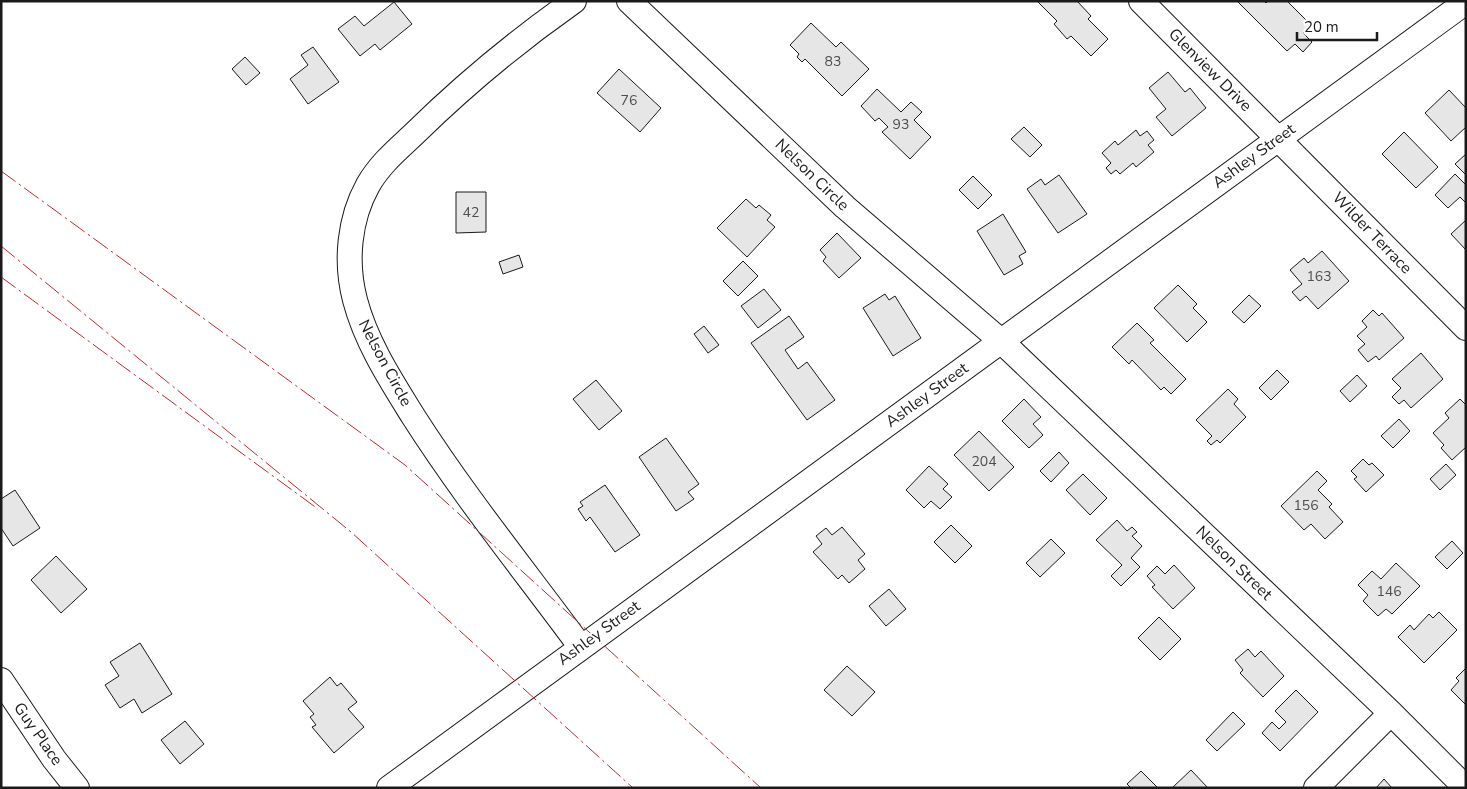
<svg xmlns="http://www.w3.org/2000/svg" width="1467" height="789" viewBox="0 0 1467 789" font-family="'Nunito Sans',sans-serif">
<rect width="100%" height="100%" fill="#fff"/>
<!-- building -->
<path fill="#e6e6e6" stroke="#1a1a1a" d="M1037 1H1077L1091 16 1088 19 1108 39 1091 56 1071 36 1067 39 1054 24 1057 21Z
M1237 1H1264L1266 3 1268 1H1287L1311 25 1303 33 1312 42 1303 52 1295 44 1287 51Z
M394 2 412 24 380 50 375 44 360 56 338 29 355 16 364 26Z
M811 23 836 47 841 42 869 69 842 96 805 59 802 62 797 57 799 54 790 45Z
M313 47 339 82 308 104 290 79 308 65 301 55Z
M245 57 260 73 246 85 232 69Z
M619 69 661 108 640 132 597 93Z
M1168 72 1185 92 1190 88 1206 108 1172 136 1156 117 1166 109 1149 88Z
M877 89 901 112 911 102 922 112 914 120 931 137 910 159 882 132 888 127 879 118 875 121 861 106Z
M1449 90 1466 108V127L1451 141 1425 113Z
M1024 127 1042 145 1030 157 1011 139Z
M1136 130 1140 136 1147 131 1154 140 1148 145 1154 152 1136 167 1133 163 1120 174 1116 170 1111 174 1106 168 1111 163 1102 153 1115 141 1118 145Z
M1404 132 1438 167 1416 188 1382 154Z
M1466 154V175L1455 164Z
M1455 174 1466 185V203L1460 197 1448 208 1435 195Z
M1059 175 1087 214 1058 233 1027 189 1041 179 1045 185Z
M973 176 992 195 978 209 959 190Z
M456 192H486V232L456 233Z
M746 199 756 208 759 205 771 215 767 220 775 227 747 257 717 228Z
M1003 214 1026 252 1019 256 1023 264 1004 275 977 231Z
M1466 220V250L1451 234Z
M837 233 861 258 839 278 823 261 826 257 820 250Z
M1322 251 1349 281 1318 309 1306 296 1300 301 1292 292 1302 284 1290 270 1304 258 1308 263Z
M519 255 523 267 503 274 499 262Z
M743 261 758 276 738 296 723 281Z
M1178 285 1197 304 1193 308 1207 322 1187 342 1154 308Z
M764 289 781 310 758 328 741 306Z
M885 294 889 300 895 296 921 338 893 356 863 308Z
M1249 295 1261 306 1244 323 1232 312Z
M1373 310 1379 316 1382 313 1404 338 1379 360 1376 356 1368 362 1358 350 1365 344 1357 336 1367 327 1362 321Z
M789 316 804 337 785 350 798 369 807 362 835 400 807 420 751 343Z
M1137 323 1154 340 1150 343 1186 379 1171 394 1164 387 1161 390 1132 360 1129 364 1112 347Z
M704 326 719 345 708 353 694 334Z
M1421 353 1443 379 1411 408 1404 400 1399 404 1392 397 1401 388 1392 379Z
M1277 370 1289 382 1271 400 1259 388Z
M1357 375 1367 386 1350 402 1340 391Z
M596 380 622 411 599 430 573 399Z
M1228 389 1238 399 1234 404 1246 417 1220 443 1217 440 1211 445 1207 441 1212 436 1196 420Z
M1024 399 1041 417 1033 424 1043 435 1029 448 1002 421Z
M1460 399 1466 405V447L1452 460 1441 448 1444 445 1433 433 1449 418 1445 413Z
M1399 419 1410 431 1393 448 1381 436Z
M979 431 1014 467 989 491 954 455Z
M666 438 699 484 688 492 694 499 676 511 639 457Z
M1059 452 1069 463 1051 482 1040 471Z
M1363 459 1369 465 1372 463 1384 475 1366 492 1354 479 1357 477 1351 471Z
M1446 464 1456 475 1440 490 1430 479Z
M929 466 948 484 943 489 952 497 940 509 931 501 924 508 906 490Z
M1317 471 1327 481 1318 490 1332 504 1329 507 1343 522 1325 539 1311 524 1304 530 1281 506Z
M1083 474 1107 498 1090 515 1066 490Z
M605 485 640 535 615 552 590 517 586 521 578 509 583 506 580 502Z
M15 490 40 528 13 546 1 528V499Z
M1117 520 1127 531 1132 527 1137 532 1132 536 1142 546 1131 558 1140 567 1121 586 1111 576 1122 565 1096 540Z
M951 525 972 546 955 563 934 542Z
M842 527 865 554 858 560 865 569 849 583 842 575 838 579 813 552 822 544 816 536 826 528 832 535Z
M1051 539 1065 553 1040 577 1026 563Z
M1452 541 1463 553 1447 569 1435 557Z
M56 556 87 589 61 613 31 580Z
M1396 563 1420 586 1392 614 1386 609 1378 616 1363 601 1368 595 1358 585 1372 571 1381 579Z
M1174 565 1195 588 1173 609 1152 587 1155 585 1147 576 1157 566 1165 574Z
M889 589 906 609 886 626 869 606Z
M1439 612 1457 630 1424 663 1398 637 1410 625 1414 630 1429 614 1433 618Z
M1159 617 1181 639 1160 660 1138 638Z
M140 643 172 694 142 713 134 699 120 708 105 685 119 676 110 662Z
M1248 649 1255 657 1261 651 1284 676 1263 697 1240 673 1243 670 1235 660Z
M847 666 875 692 852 716 824 690Z
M1466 668V705L1451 690 1459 681 1456 678Z
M330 677 337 686 341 683 357 702 348 709 364 727 334 753 312 727 316 725 310 717 314 714 303 701Z
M1296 690 1318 712 1280 751 1262 733 1272 722 1279 729 1286 722 1275 711Z
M1233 712 1245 724 1217 751 1206 740Z
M185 721 204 744 180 764 161 740Z
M1191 770 1208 788H1173V787Z
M1141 771 1158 788H1131L1127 784Z
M1384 779 1392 788H1376Z"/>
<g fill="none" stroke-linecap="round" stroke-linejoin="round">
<!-- street casing -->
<g stroke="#1a1a1a" stroke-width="26">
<path id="street" d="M574 1C517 41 464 85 414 134 397 150 380 164 368 185 349 219 345 262 355 300 366 342 390 379 413 416 464 496 524 570 580 646
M629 1 845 207 1001 341 1391 713 1466 788
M1141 1 1466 328
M1 680 54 759 77 788
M389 788 1466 2
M1316 788 1391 713"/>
</g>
<!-- street -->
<use href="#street" stroke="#fff" stroke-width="24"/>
<!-- power -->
<path stroke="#c62828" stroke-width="1" stroke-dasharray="18 4 2.5 4" stroke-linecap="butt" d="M1 171 405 465 761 788
M1 246 351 532 633 788
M1 277 318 509"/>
</g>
<g text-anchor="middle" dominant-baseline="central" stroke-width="4" stroke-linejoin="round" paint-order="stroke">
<!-- number labels -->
<g font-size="14" fill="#4d4d4d">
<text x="833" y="61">83</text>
<text x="629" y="100">76</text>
<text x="901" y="124">93</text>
<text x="471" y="212">42</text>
<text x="1319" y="276">163</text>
<text x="984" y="461">204</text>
<text x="1306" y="505">156</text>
<text x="1389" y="591">146</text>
</g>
<!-- street labels -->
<g font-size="16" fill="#1a1a1a" stroke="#fff">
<text transform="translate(1210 70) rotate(45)">Glenview Drive</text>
<text transform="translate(1254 156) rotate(-36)">Ashley Street</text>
<text transform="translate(812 175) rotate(44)">Nelson Circle</text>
<text transform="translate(1372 233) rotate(46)">Wilder Terrace</text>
<text transform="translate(385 363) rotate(62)">Nelson Circle</text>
<text transform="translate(927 395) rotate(-36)">Ashley Street</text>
<text transform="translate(1234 563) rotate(44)">Nelson Street</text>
<text transform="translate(599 633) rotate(-36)">Ashley Street</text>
<text transform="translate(38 734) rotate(55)">Guy Place</text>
</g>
</g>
<!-- border -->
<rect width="1467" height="789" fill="none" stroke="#1a1a1a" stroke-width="5"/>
<!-- scale -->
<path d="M1297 32v8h80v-8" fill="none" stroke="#1a1a1a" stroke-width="2.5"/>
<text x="1304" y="32" font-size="15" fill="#1a1a1a" stroke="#ffffff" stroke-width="4" paint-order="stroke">20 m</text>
</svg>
